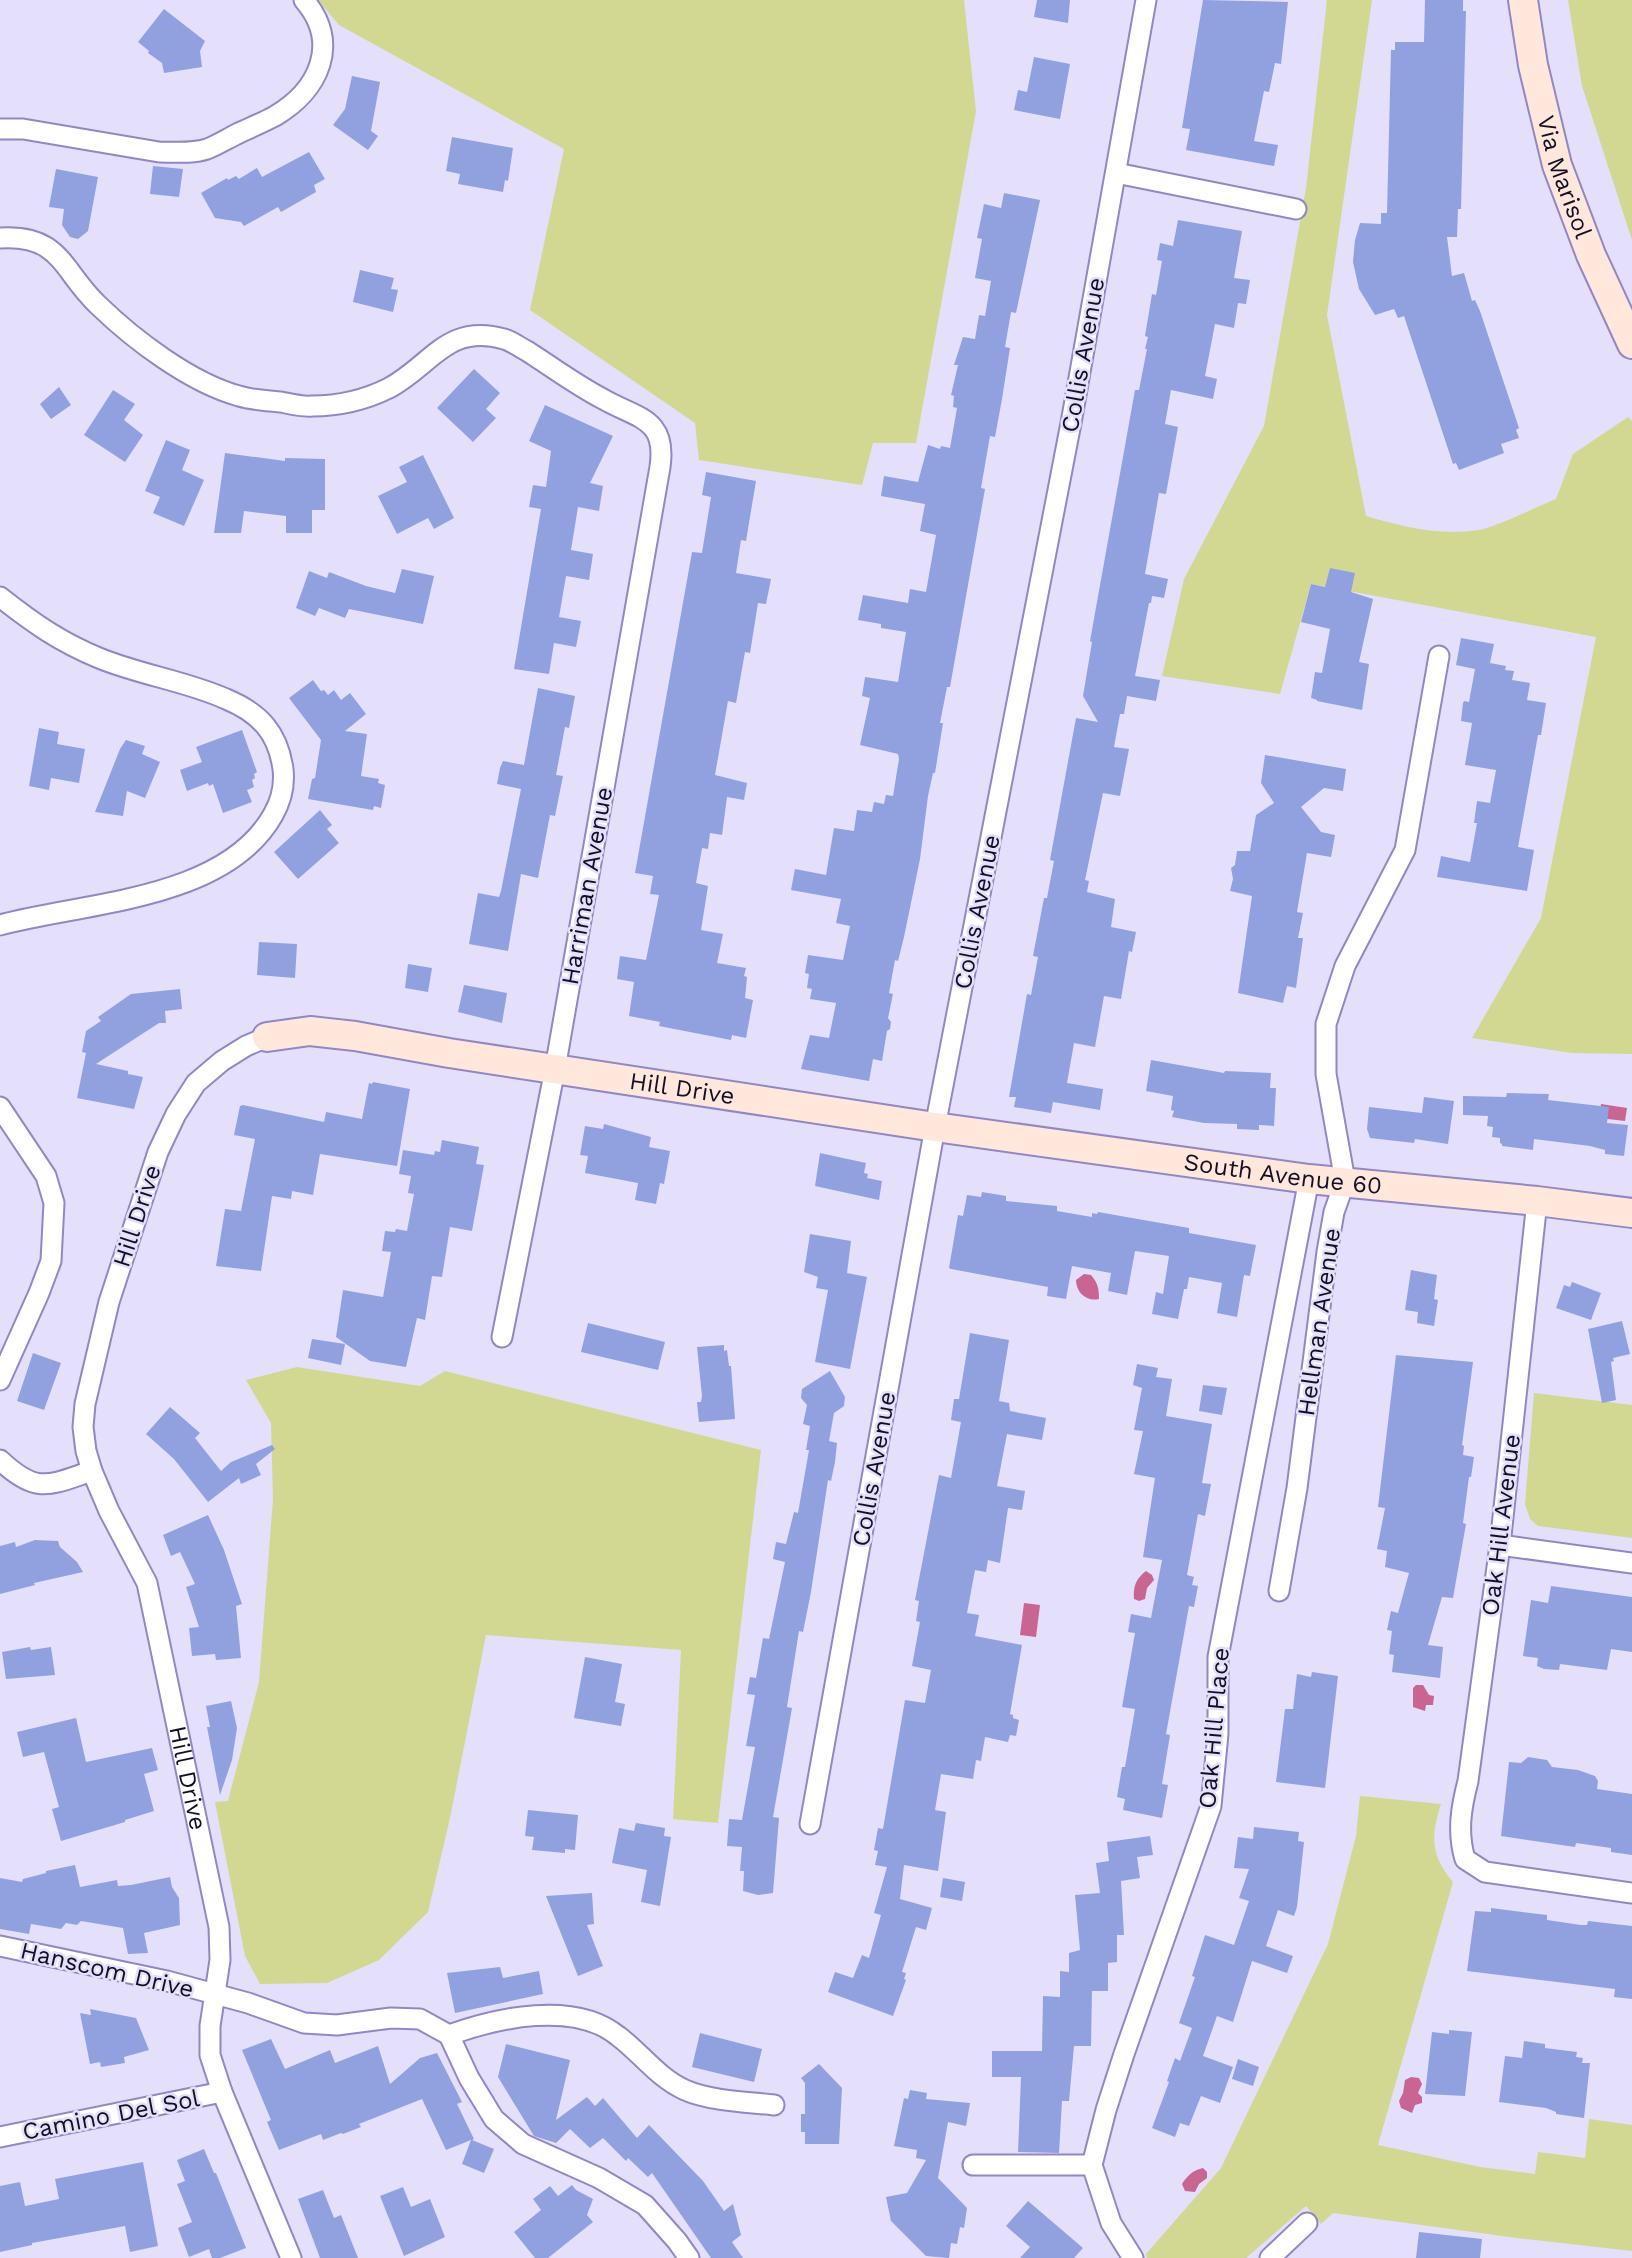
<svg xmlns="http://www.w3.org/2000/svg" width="1632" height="2258" viewBox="0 0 1632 2258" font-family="'Work Sans',sans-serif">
<rect width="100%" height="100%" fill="#e4dffb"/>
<!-- green -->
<path fill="#d2d892" d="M318 0H964L976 111 916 443H873L862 485 699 460 695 423 530 310 564 149 339 25Z
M1327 0H1372L1327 315 1366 516C1403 527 1441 536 1479 530 1499 526 1536 507 1556 499L1573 454 1628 417 1632 421V1054L1572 1053 1472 1038 1541 918 1596 637 1311 584 1280 694 1162 676 1184 579 1264 426 1306 188Z
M1568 0H1632V240L1582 86Z
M297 1367 420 1386 445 1371 761 1450 718 1823 673 1819 681 1650 486 1635 450 1818 428 1912 379 1960 327 1983 260 1984 245 1956 215 1802 228 1801 259 1682 273 1499 271 1423 246 1380Z
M1534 1393 1632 1405V1538L1538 1526 1530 1519 1525 1504Z
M1360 1796 1441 1804C1431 1836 1430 1855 1453 1882L1378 2145 1480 2167 1535 2174 1538 2152 1585 2158 1589 2119 1632 2125V2251L1517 2238 1333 2213 1321 2224 1306 2206 1246 2258H1147L1146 2254 1221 2168 1328 1944 1356 1836Z"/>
<!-- water -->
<path fill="#c96593" d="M1601 1104 1627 1108 1625 1121 1599 1118Z
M1084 1274 1091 1275C1098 1283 1099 1289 1099 1299 1087 1302 1076 1293 1076 1280Z
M1146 1571 1152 1575 1154 1580 1147 1588 1145 1599 1139 1601 1134 1599C1133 1586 1136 1579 1146 1571Z
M1024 1603 1040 1605 1036 1637 1020 1635Z
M1416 1685H1423L1429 1695 1434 1696 1433 1705H1426L1425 1711 1413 1707V1688Z
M1411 2077 1419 2078 1422 2084 1418 2093 1422 2097V2103L1415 2105 1412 2113 1401 2108 1399 2101 1403 2093 1405 2080Z
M1203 2168 1207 2172V2178L1199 2184 1195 2192 1185 2191 1182 2184C1187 2176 1193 2170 1203 2168Z"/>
<!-- building -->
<path fill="#91a1e0" d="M1037 0H1070L1068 23 1034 17Z
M1203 0 1288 2 1281 64 1275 63 1269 92 1264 91 1254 141 1278 145 1274 166 1186 150 1190 129 1182 128Z
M1425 0H1463V11H1466L1461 209H1458L1457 237H1447L1452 276 1464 273 1472 301 1475 300 1480 311 1519 428 1516 430 1519 438 1501 444 1504 453 1459 470 1456 463 1453 464 1404 316 1398 318 1394 309 1375 315 1359 289 1353 262 1355 240 1360 223 1381 224V213H1387L1391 50H1395V42H1424Z
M164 9 205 41 200 51 202 67 164 73 162 63 148 53 149 51 138 42Z
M1034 57 1070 64 1060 119 1014 110 1018 90 1027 92Z
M352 76 380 82 371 131 378 136 368 150 333 125 345 109Z
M452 137 513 148 508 181 505 180 503 192 458 184 460 174 446 171Z
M309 152 325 179 314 185 316 192 281 212 278 207 244 226 241 222 215 218 201 193 227 178 228 180 236 176 239 179 257 168 262 177Z
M153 166 183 169 179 197 150 194Z
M56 169 98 177 88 231 78 239 70 237 62 225 64 209 49 207Z
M1004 193 1040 200 1016 313 1011 312 1005 347 1010 348 1002 399 995 437 990 436 981 488 985 489 950 687H947L940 723H943L935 773H933L928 796 920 859 904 937 898 961 895 960 889 993 893 994 888 1018 891 1022 890 1029 887 1031 882 1061 873 1059 869 1081 801 1069 810 1035 829 1038 836 1003 810 999 812 989 807 988 809 974 805 973 808 955 843 960 850 926 836 923 841 899 791 890 795 869 826 875 834 828 854 831 857 810 872 812 874 802 884 804 886 795 893 796 899 759 898 754 860 745 870 698 862 696 865 677 898 682 906 632 881 628V624L858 620 863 595 908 603 910 589 926 592 936 535 920 531 925 504 881 496 884 476 918 482 928 445 940 449 941 446 950 448 957 408 953 407 954 396 951 395 958 365H954L963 337 975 339 979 315 985 316 991 281 975 278 982 239 977 238 984 204 1001 208Z
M1178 220 1242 231 1234 278 1250 280 1246 304 1238 303 1234 328 1215 324 1205 376 1217 379 1213 399 1171 390 1165 424 1178 427 1166 494 1159 493 1145 574 1168 579 1164 598 1152 596 1151 603H1149L1135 676 1160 680 1156 701 1127 696 1124 714H1120L1114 747 1129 749 1120 796 1103 793 1085 880 1089 881 1087 892 1115 899 1111 927 1136 932 1132 952 1129 951 1121 999 1104 996 1095 1047 1074 1043 1067 1083 1103 1089 1100 1110 1053 1102 1051 1113 1014 1107 1016 1097H1009L1027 994 1031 995 1038 957 1033 956 1044 898H1047L1054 861 1050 860 1076 718 1098 722 1083 696 1092 642 1090 641 1135 390H1139L1147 349H1145L1148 337 1145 336 1152 294 1156 295 1162 261 1157 260 1160 243 1173 246Z
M360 270 394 278 391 289 398 290 393 312 353 302Z
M474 369 500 393 486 409 496 418 473 442 437 408Z
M59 387 71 405 51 419 40 404Z
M113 390 135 404 124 420 143 435 125 462 84 435Z
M545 405 613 436 590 483 603 486 599 511 578 507 571 550 593 554 589 580 566 576 559 617 581 621 576 647 554 643 549 674 514 669 541 509 529 507 533 485 546 487 551 451 529 441Z
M166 440 190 450 182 470 204 480 184 526 153 513 160 497 145 491Z
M225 453 285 461V458L325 459V510H312V533H286V516L244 511 241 533H214Z
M423 455 454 518 434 529 428 518 397 534 378 496 407 482 399 467Z
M706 472 756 481 746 541 741 540 736 573 771 579 766 604 758 603 750 653 745 652 736 703 728 701 715 775 747 783 744 800 727 797 722 835 710 833 708 849 702 848 696 883 708 886 701 930 723 934 717 963 746 968 744 976 747 977 745 998 753 1000 746 1038 732 1035 731 1040 659 1026 660 1022 629 1016 634 982 617 979 620 956 646 960 659 895 650 894 653 876 635 873 692 552 702 553 711 497 702 495Z
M1330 568 1355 573 1351 592 1373 599 1359 662 1369 664 1362 710 1317 701V700L1311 698 1315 672 1322 673 1330 629 1301 622 1311 584 1325 587Z
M402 569 434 576 423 624 349 609 345 618 319 608 315 616 296 608 309 571 327 578 329 572 366 586 395 593Z
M1461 638 1494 644 1490 663 1506 666 1505 670 1514 671 1512 680 1530 683 1527 700 1546 703 1541 735H1538L1518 847 1534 850 1527 891 1437 877 1441 856 1470 862 1477 823H1474L1477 801 1490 803 1496 770 1465 765 1472 723 1461 721 1463 703 1464 701 1469 702 1475 669 1456 665Z
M313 680 321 691 324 690 328 695 334 690 341 700 350 693 366 714 345 731 367 734 361 776 379 779 378 783 385 785 381 808 374 806 373 810 308 799 312 779 315 778 321 740 289 698Z
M538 688 575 696 569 728 565 727 556 775 563 776 555 816 550 815 538 878 521 874 508 951 469 944 478 893 499 897 501 891 521 789 497 784 500 768 503 761 524 765Z
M39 728 59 732 57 744 85 749 79 783 51 778 49 790 29 786Z
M242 730 257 772 254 774 255 778 252 780 254 787 247 790 252 802 223 813 213 784 209 786 208 783 187 791 180 770 202 762 196 747Z
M126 740 145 746 142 754 160 762 145 798 127 791 123 816 95 812 120 749Z
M1265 755 1346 769 1343 791 1324 788 1301 807 1321 832 1335 835 1331 857 1307 853 1297 912 1303 913 1298 938H1303L1296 988 1287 986 1283 1003 1238 993 1252 896 1230 891 1233 879 1231 868 1235 865 1237 851H1250L1256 815 1274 803 1261 783Z
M320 810 332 825 327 829 339 843 298 879 274 852Z
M259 942 297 944 295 978 257 975Z
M408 964 432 968 428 992 405 988Z
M464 985 507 993 502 1023 458 1012Z
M180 989 182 1009 165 1011 166 1023H159L96 1064 128 1071V1074L143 1077 134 1109 77 1098 86 1053 82 1052 86 1031 101 1021 98 1017 131 994Z
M1151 1060 1224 1073 1225 1071 1271 1073 1270 1088H1276L1274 1126 1259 1125V1130L1237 1129V1124L1204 1123 1172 1117 1174 1111 1171 1110 1173 1096 1146 1091Z
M373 1082 410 1089 397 1166 320 1154 313 1195 292 1191 291 1199 272 1196 261 1271 216 1266 225 1209 241 1211 255 1139 234 1135 240 1106 243 1105 324 1122 326 1112 362 1119 369 1083 372 1084Z
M1507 1093 1549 1094 1548 1100 1609 1107 1607 1123 1628 1125 1624 1156 1605 1154V1150L1590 1146 1534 1139 1533 1150 1502 1146V1144L1500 1143V1138L1492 1137 1493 1127 1487 1126 1488 1116 1463 1115V1096L1506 1097Z
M1424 1097 1454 1101 1448 1144 1415 1139 1414 1143 1370 1138 1367 1129 1369 1107 1422 1113Z
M604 1124 651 1137 649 1147 670 1151 664 1184 660 1183 656 1204 635 1200 638 1183 585 1173 588 1156 580 1155 585 1126 603 1129Z
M442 1140 479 1147 476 1164 484 1165 472 1231 450 1227 442 1277 432 1276 425 1320 417 1318 406 1367 370 1361 336 1337 343 1290 383 1297 391 1252 382 1251 385 1231 395 1232 396 1229 407 1231 414 1194 408 1193 411 1176 399 1174 403 1150 434 1155 435 1151 440 1152Z
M820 1153 866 1163 864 1173 868 1174 867 1178 882 1181 879 1200 815 1186Z
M982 1192 1006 1196V1201L1057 1206V1211L1092 1217V1213L1097 1214 1098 1212 1189 1228V1233L1256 1245 1250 1276 1244 1275 1237 1317 1217 1313 1222 1283 1189 1277 1187 1289H1184L1178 1319 1152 1314 1156 1292 1163 1294 1169 1256 1135 1251 1127 1295 1108 1291 1111 1273 1072 1266 1066 1299 1047 1296 1048 1287 951 1269 949 1268 958 1215 963 1216 967 1195 981 1197Z
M810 1234 851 1241 847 1273 867 1277 850 1369 815 1362 828 1290 816 1288 818 1277 804 1272Z
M1411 1270 1437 1275 1434 1299 1438 1300 1434 1326 1417 1323 1418 1312 1405 1310Z
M1572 1282 1601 1293 1591 1320 1556 1308 1564 1285 1570 1287Z
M1622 1321 1630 1354 1613 1358 1614 1361 1611 1362 1616 1400 1602 1403 1588 1329Z
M588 1323 665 1342 658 1370 581 1352Z
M970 1333 1009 1340 999 1401 1009 1403 1010 1411 1046 1418 1042 1440 1007 1434 997 1486 1025 1491 1022 1510 1008 1508 1000 1563 988 1560 986 1572 975 1570 967 1613 979 1615 975 1636 1022 1645 1010 1714 1013 1715V1718L1019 1720 1016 1736 1010 1735 1008 1742 985 1737 981 1761 976 1760 973 1779 941 1774 935 1810 946 1812 938 1871 904 1865 900 1899 932 1908 926 1930 916 1927 902 1972 906 1973 904 1979 906 1980 893 2016 828 1992 835 1972 853 1978 862 1955 869 1958 881 1915 874 1913 887 1867 875 1865 878 1851 874 1850 878 1828 883 1829 905 1700 925 1703 931 1670 912 1666 920 1622 916 1621 919 1601 915 1600 939 1475 951 1478 961 1422 951 1420 954 1399H959Z
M312 1339 345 1344 341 1365 308 1358Z
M724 1345V1351L727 1350 729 1366H731L735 1419 699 1422 697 1402H701L702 1396 697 1347Z
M33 1353 61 1363 44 1410 17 1401Z
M1396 1355 1473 1362 1462 1445 1464 1446 1463 1455 1474 1457 1471 1477H1469L1463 1523 1466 1524 1453 1598 1442 1597 1428 1645 1443 1647 1440 1678 1392 1672 1394 1655 1389 1654 1392 1631 1387 1630 1391 1611 1398 1613 1409 1573 1385 1567 1387 1551 1377 1549 1385 1508 1378 1507Z
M1137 1364 1158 1368 1156 1377 1172 1379 1166 1416 1212 1424 1202 1483 1211 1484 1205 1516 1198 1514 1187 1575 1194 1577 1192 1585 1198 1586 1194 1607 1189 1606 1166 1734 1170 1735 1162 1784 1168 1785 1162 1818 1123 1810 1125 1799 1117 1797 1122 1767H1125L1135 1709 1122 1707 1135 1633 1128 1632 1131 1614 1151 1618 1162 1560 1143 1557 1155 1478 1134 1474 1143 1431 1134 1430 1142 1388 1133 1385Z
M830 1371 845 1397 844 1406 834 1413 829 1441 837 1443 835 1462 831 1481 828 1480 811 1592 803 1632 799 1631 787 1707 792 1708 773 1817 779 1818 773 1893 758 1895 743 1891 744 1871H740L742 1847 727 1846 729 1819 742 1820 755 1747 746 1746 755 1695 747 1694 750 1677 756 1678 763 1638 769 1639 785 1562 773 1559 776 1542 786 1544 794 1512 798 1513 809 1450H806L810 1426 803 1424 807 1405 801 1398 802 1389Z
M1203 1385 1227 1388 1222 1415 1199 1411Z
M170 1407 200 1433 195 1438 221 1471 231 1462 272 1445 275 1449 256 1464 261 1475 241 1484 239 1478 208 1502 174 1459 146 1434Z
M208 1515 224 1550 242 1604 236 1606 241 1658 216 1660 215 1654 192 1656 189 1628 199 1627 186 1587 195 1584 180 1552 171 1556 163 1535Z
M35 1540 58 1541 60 1547 77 1562 83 1572 34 1583 35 1585 0 1594V1546L15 1542 16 1547Z
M1551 1586 1632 1597V1652L1611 1649 1607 1670 1560 1664 1559 1670 1544 1669 1537 1666 1538 1658 1523 1656 1531 1600 1548 1603Z
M30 1647 31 1650 51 1647 55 1675 6 1679 2 1652Z
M585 1657 622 1664 615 1702 625 1704 621 1726 574 1718Z
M1312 1672 1338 1676 1325 1788 1276 1782 1285 1709H1293L1297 1674 1311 1677Z
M231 1701 237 1728 232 1760 220 1795 207 1727H210L206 1706Z
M76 1718 86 1762 152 1748 158 1770 144 1774 154 1811 125 1820V1822L61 1841 52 1809 59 1807 44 1752 23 1757 17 1732Z
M1528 1757 1547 1760 1552 1767 1578 1770 1595 1776 1598 1781 1597 1789 1632 1794V1855L1611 1852V1848L1576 1843 1575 1847 1501 1836 1509 1762 1521 1763Z
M528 1810 578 1815 575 1850 565 1849V1853L532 1850 534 1837 525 1836Z
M636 1823 665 1828 664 1836 671 1837 660 1906 641 1902 647 1870 612 1863 619 1828 634 1831Z
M1254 1827 1299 1832 1298 1841 1304 1842 1297 1907 1294 1916 1278 1910 1266 1946 1293 1956 1287 1973 1252 1961 1233 2022 1217 2016 1203 2056 1233 2067 1220 2103 1201 2096 1189 2126 1180 2123 1175 2137 1152 2128 1169 2082 1167 2081 1175 2058 1180 2061 1192 2028 1179 2023 1195 1977 1192 1976 1205 1935 1234 1945 1249 1901 1239 1898 1249 1869 1234 1868 1238 1837 1253 1839Z
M1150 1836 1153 1855 1137 1857 1140 1878 1121 1881 1124 1935H1117V1962L1108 1963V1991H1092L1091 2046H1074L1069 2101H1062L1059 2153 1018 2152 1021 2077H992V2051H1042L1043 1996 1060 1997V1971L1069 1972V1953L1080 1950 1075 1895 1100 1893 1096 1863 1109 1861 1107 1842Z
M75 1865 80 1887 117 1880 118 1886 131 1885 170 1877 172 1887 179 1898 180 1925 144 1933 148 1953 128 1954 123 1928 81 1921 77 1925 66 1923 61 1929 31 1924 29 1934 0 1929V1878L22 1882 23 1879 46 1873V1871Z
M943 1878 965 1882 962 1901 940 1897Z
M592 1893 594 1924 587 1925 603 1966 578 1976 546 1896Z
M1491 1908 1547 1915V1920L1581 1925H1587L1588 1921 1632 1926V1999L1614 1997 1615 1989 1467 1971 1475 1911 1491 1912Z
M500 1967 503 1978 539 1971 543 1994 455 2013 447 1973Z
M90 2009 136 2018 149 2050 124 2057 125 2063 101 2067 100 2062 90 2064 80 2013 91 2015Z
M1449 2030 1472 2032 1465 2096 1425 2094 1432 2032 1449 2034Z
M700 2033 762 2049 754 2082 692 2067Z
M271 2039 285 2069 330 2050 335 2063 378 2046 390 2084 420 2058 437 2053 462 2102 457 2104 474 2139 472 2140 494 2149 484 2173 462 2164 471 2140 446 2150 422 2099 359 2124 361 2127 343 2134 341 2133 323 2140 321 2134 279 2150 267 2122 271 2120 242 2050Z
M1524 2041 1545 2044V2048L1577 2052 1576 2057 1583 2058 1582 2063H1590L1584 2118 1556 2114V2112L1546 2108 1499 2102 1505 2056 1522 2058Z
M506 2044 570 2060 556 2120 587 2097 595 2106 603 2098 637 2138 649 2125 703 2181 724 2211 733 2204 741 2235 732 2242 743 2258H711L652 2173 648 2177 628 2158 626 2161 603 2138 590 2148 570 2129 556 2143 534 2136 498 2077Z
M1238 2059 1259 2067 1253 2086 1232 2079Z
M819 2064 842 2088 839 2144H805V2132H801V2114H805V2083L801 2078Z
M910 2090 927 2093 926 2099 970 2103 966 2126 948 2122 938 2178 967 2208 964 2228 960 2227 957 2244 951 2243 949 2258 926 2256 891 2221 886 2197 907 2193 926 2160 916 2158 917 2150 894 2146 904 2098 908 2099Z
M204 2149 214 2173H216L246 2248 220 2258H212L209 2249 189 2257 178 2228 192 2222 177 2184 185 2181 177 2160Z
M143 2162 158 2246 130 2252 125 2226 32 2243V2245L0 2252V2186L20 2182 25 2206 59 2199 55 2179Z
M572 2185 576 2190 593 2199 587 2215 593 2222 548 2258H535L514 2232 541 2210 533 2199 550 2186 558 2196Z
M403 2187 411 2207 430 2199 445 2237 404 2256 380 2196Z
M323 2190 334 2218 341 2215 358 2258H320L298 2199Z
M1028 2201 1083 2248 1074 2258H1020L1030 2247 1006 2226Z
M1419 2232 1482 2239 1480 2258H1416Z"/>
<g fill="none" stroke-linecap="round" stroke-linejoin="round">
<!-- street casing -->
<g stroke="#9286c5" stroke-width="23">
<g id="street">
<path d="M0 129H23L159 152C174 152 192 154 207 149 218 145 230 137 241 132 252 127 264 122 275 116 319 90 341 43 304 0"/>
<path d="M1116 173 1296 209"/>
<path d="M0 238C61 234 62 271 98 305 134 340 191 383 239 396 252 400 267 401 281 402 291 404 302 407 312 406 338 406 365 400 389 388 432 365 447 323 504 339 512 341 519 347 527 351 552 367 576 385 603 399 638 419 667 418 660 467L555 1069 502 1337"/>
<path d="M0 597C33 623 60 642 99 658 140 675 186 681 226 699 260 713 278 733 283 769 285 786 281 801 273 815 225 900 86 902 0 925"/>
<path id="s1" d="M267 1037 246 1046 222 1061 196 1083 176 1114 158 1152 109 1302 85 1404 83 1427 86 1451 92 1471 109 1511 147 1583 219 1927 220 1960 210 2026V2055L222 2092 291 2258"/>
<path d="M0 1107 46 1176 54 1203 51 1261 39 1293 0 1380"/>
<path d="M1537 1201 1500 1545 1468 1781C1461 1808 1457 1832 1465 1859L1485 1872 1632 1893"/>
<path d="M0 1460C37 1495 49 1485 92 1471"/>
<path d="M1500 1545 1632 1563"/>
<path d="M1279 1591 1297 1488 1327 1252 1334 1212 1345 1181 1326 1074V1024L1345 966 1405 850 1439 656"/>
<path d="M810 1824 935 1127 1071 423 1146 0"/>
<path d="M0 1946 167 1981 248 2003 304 2023 337 2025 391 2018 420 2019 449 2035 469 2078 494 2119 523 2144 599 2178 645 2205 677 2241 689 2258"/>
<path d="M449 2035C497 2018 574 2000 618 2036 641 2053 658 2078 685 2090 710 2101 747 2102 774 2105"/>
<path d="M0 2137 222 2092"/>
<path d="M973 2165H1092"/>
<path d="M1133 2258 1111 2223 1092 2165 1106 2110 1124 2054 1211 1806 1218 1734V1657L1309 1179"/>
<path d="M1270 2258 1307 2223"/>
</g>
</g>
<!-- secondary casing -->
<g stroke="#9286c5" stroke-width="32">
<g id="secondary">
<path id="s2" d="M1523 0 1533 65 1557 165 1591 255 1632 344"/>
<path id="s3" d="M267 1037 310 1031 355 1036 449 1053 935 1127 1309 1179 1537 1201 1632 1213"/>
</g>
</g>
<!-- street -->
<use href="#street" stroke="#fff" stroke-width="19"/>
<!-- secondary -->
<use href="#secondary" stroke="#ffe8db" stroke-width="28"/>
</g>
<g text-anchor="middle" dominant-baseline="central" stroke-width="5" stroke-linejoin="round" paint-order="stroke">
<!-- street labels -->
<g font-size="24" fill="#140e25" stroke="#e4dffb">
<text stroke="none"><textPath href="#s2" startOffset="182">Via Marisol</textPath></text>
<text transform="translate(1083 355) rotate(-80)">Collis Avenue</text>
<text transform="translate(587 886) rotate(-80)">Harriman Avenue</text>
<text transform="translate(977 912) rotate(-79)">Collis Avenue</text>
<text stroke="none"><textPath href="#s3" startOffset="420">Hill Drive</textPath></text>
<text stroke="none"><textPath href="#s3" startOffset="1027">South Avenue 60</textPath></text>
<text transform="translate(137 1216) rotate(-72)">Hill Drive</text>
<text transform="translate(1319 1322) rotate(-82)">Hellman Avenue</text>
<text transform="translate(874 1469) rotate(-80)">Collis Avenue</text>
<text transform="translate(1501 1525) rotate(-83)">Oak Hill Avenue</text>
<text transform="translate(1214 1728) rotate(-85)">Oak Hill Place</text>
<text stroke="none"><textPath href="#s1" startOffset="819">Hill Drive</textPath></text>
<text transform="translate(107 1970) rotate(13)">Hanscom Drive</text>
<text transform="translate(111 2115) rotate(-11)">Camino Del Sol</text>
</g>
</g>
</svg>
